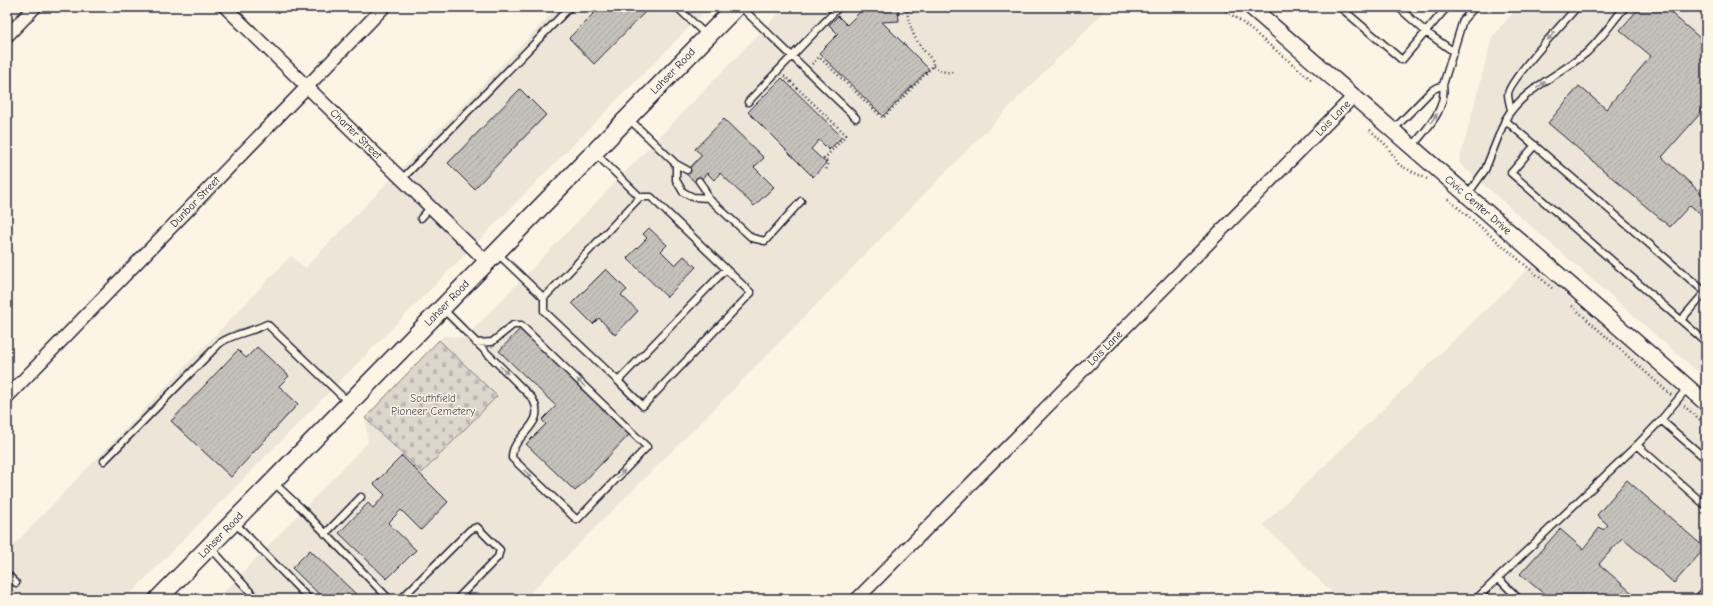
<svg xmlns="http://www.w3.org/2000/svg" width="1713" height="606" viewBox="0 0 1713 606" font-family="'Comic Neue',sans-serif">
<defs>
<pattern id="cemetery-stones" width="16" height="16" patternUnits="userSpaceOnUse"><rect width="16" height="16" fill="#dcd6cc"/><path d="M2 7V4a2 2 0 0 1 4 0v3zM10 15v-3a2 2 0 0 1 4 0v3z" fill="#bcb7b0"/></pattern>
<pattern id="building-hatch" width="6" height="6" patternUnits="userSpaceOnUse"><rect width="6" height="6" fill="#c6c1bb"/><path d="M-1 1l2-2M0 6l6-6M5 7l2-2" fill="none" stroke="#aaa6a2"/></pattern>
</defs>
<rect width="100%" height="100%" fill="#fcf5e5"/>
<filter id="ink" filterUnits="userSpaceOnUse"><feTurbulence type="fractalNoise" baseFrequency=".025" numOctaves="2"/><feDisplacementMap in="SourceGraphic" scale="8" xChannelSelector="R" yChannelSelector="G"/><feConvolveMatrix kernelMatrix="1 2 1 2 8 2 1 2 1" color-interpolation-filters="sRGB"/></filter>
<g filter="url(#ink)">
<!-- built -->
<path fill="#ece5d8" d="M558 7H709L125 599H7V552L291 256 305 268Z
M785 7H1109L1027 89 719 404 524 599H217L368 442 365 418 422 473 496 397 439 340 443 336H447L465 338Z
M1518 7H1706V379L1459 163 1492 37Z
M1532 265 1706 416V599H1339L1263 525Z"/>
<!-- cemetery -->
<path fill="url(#cemetery-stones)" stroke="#7f7c84" d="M439 340 497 396 422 473 365 418Z"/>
<!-- building -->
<path fill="url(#building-hatch)" stroke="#22223b" d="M600 7 649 8 594 64 569 38Z
M865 7H898L899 21 882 22 929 69 883 116 819 53 838 34 829 25 838 16 847 25Z
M1640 7H1664L1700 38 1706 32V107L1662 157 1706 198V219L1690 205 1670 227 1548 123 1579 86 1606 109 1651 56 1620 30Z
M782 78 842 137 829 150 819 140 811 149 826 163 813 177 748 112Z
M520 89 546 115 474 189 448 163Z
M724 119 764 158 754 167 774 187 754 206 720 173 714 180 707 173 697 184 685 173 702 155 695 149Z
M649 228 667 245 661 251 675 265 684 256 696 267 667 297 627 258 647 238 643 234Z
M606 269 627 290 621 295 638 311 615 335 599 318 593 324 572 303Z
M520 329 629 435 575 491 526 444 546 424 542 420 556 406 499 351Z
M257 347 289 376 279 386 298 404 231 477 171 421 238 350 246 358Z
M402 456 448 502 421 530 401 510 388 523 416 550 387 579 339 533 368 503 373 508 385 495 374 484Z
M1627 480 1705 548 1674 583 1622 538 1599 564 1639 599H1550L1520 574 1560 529 1583 549 1600 527 1603 530 1608 525 1597 515Z
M310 550 358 596 355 599H324L292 568Z
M7 589 17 599H7Z"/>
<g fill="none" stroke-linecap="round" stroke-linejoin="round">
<!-- service casing -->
<g stroke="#22223b" stroke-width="9">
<path id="service" d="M677 7 706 35
M741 7 856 118
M1340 7 1402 60 1447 7
M1398 7 1426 32 1454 52
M748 102 839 7
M1511 110C1510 105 1508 99 1508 94 1509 80 1565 21 1577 7
M629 119 676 164V180L683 192 693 197 708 198 752 238 765 241 801 201
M1505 120C1522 90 1559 75 1585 54 1598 43 1613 21 1625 7
M1393 130 1432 90 1443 85
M1535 145 1511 173 1706 342
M1412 147C1426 129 1447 110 1443 85L1463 20 1475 7
M595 153 640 197H651L751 293 643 406 618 381
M676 164 687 170
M402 179 570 7
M699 181 704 188 708 198
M1467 195 1485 170 1505 120 1705 292 1681 320
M640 197 544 298V311L618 381 726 269
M421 218 431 207
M497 253 544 298
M443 309 532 398C549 426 511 434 512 458L577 520 647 447 521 325H513L492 342 476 343
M1661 420 1706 459
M1637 445 1706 506
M104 461 220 343C234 333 252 332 267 324L348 402
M273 482 302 509 389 599
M234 522 309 599
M325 534 361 497
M210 547 254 596
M7 574 16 583
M1498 578 1519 599
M401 599 470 530 477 527 500 550 498 557 457 599
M1476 599 1637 445 1661 420 1688 387
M1697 599 1706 590"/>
</g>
<!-- minor casing -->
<g stroke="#22223b" stroke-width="15">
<path id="minor" d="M225 7 487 262
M7 36 35 7
M7 397 384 7
M857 599 1353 97"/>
</g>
<!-- tertiary casing -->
<g stroke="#22223b" stroke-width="18">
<path id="tertiary" d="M1251 7 1706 403"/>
</g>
<!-- secondary casing -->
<g stroke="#22223b" stroke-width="20">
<path id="secondary" d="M158 599 736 7"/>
</g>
<!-- path -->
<path stroke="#22223b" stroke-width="2.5" stroke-dasharray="1 3" stroke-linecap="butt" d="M1219 7 1238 19 1313 81
M812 64 819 57 883 118 933 66V61C914 40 912 35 906 7
M933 66C940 71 945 73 954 72
M784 76 791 82 793 80
M791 82 846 135 824 159 828 163 826 171
M1370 130 1387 146 1399 165 1427 179
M1448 199 1552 288
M1572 306 1671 395
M1684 406 1706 425"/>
<!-- service -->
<use href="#service" stroke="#fcf5e5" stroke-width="6"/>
<!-- minor -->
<use href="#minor" stroke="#fcf5e5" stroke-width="12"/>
<!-- tertiary -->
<use href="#tertiary" stroke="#fcf5e5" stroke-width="15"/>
<!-- secondary -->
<use href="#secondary" stroke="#fcf5e5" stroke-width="17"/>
</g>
<!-- one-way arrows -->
<defs><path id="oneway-solid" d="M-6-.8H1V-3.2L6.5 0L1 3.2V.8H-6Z"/></defs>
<g fill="#9a9698">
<use href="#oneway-solid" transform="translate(1551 36) rotate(131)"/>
<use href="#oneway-solid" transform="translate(1541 85) rotate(-36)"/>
<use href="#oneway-solid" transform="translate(1434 118) rotate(-55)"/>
<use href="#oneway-solid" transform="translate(504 370) rotate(45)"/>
<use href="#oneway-solid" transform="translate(581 383) rotate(-136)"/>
<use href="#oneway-solid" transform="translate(528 474) rotate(43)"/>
<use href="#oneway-solid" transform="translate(621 474) rotate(-46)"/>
</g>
</g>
<g text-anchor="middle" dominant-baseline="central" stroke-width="3" stroke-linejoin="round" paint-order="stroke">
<!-- street labels -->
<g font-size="11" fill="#22223b" stroke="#fcf5e5">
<text transform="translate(673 71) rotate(-46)">Lahser Road</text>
<text transform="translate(1333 118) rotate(-46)">Lois Lane</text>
<text transform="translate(356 134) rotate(44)">Charter Street</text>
<text transform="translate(195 202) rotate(-46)">Dunbar Street</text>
<text transform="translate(1478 205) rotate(41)">Civic Center Drive</text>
<text transform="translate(447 303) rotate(-46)">Lahser Road</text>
<text transform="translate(1105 348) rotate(-45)">Lois Lane</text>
<text transform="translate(221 535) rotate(-46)">Lahser Road</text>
</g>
<!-- park labels -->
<g font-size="11" fill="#504f5f" stroke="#fcf5e5">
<text x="433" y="398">Southfield<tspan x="433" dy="13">Pioneer Cemetery</tspan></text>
</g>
</g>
<!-- margin -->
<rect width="1713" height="606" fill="none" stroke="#fcf5e5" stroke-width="24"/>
<rect x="12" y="12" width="1689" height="582" fill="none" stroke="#22223b" stroke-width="1.5" filter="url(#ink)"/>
</svg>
